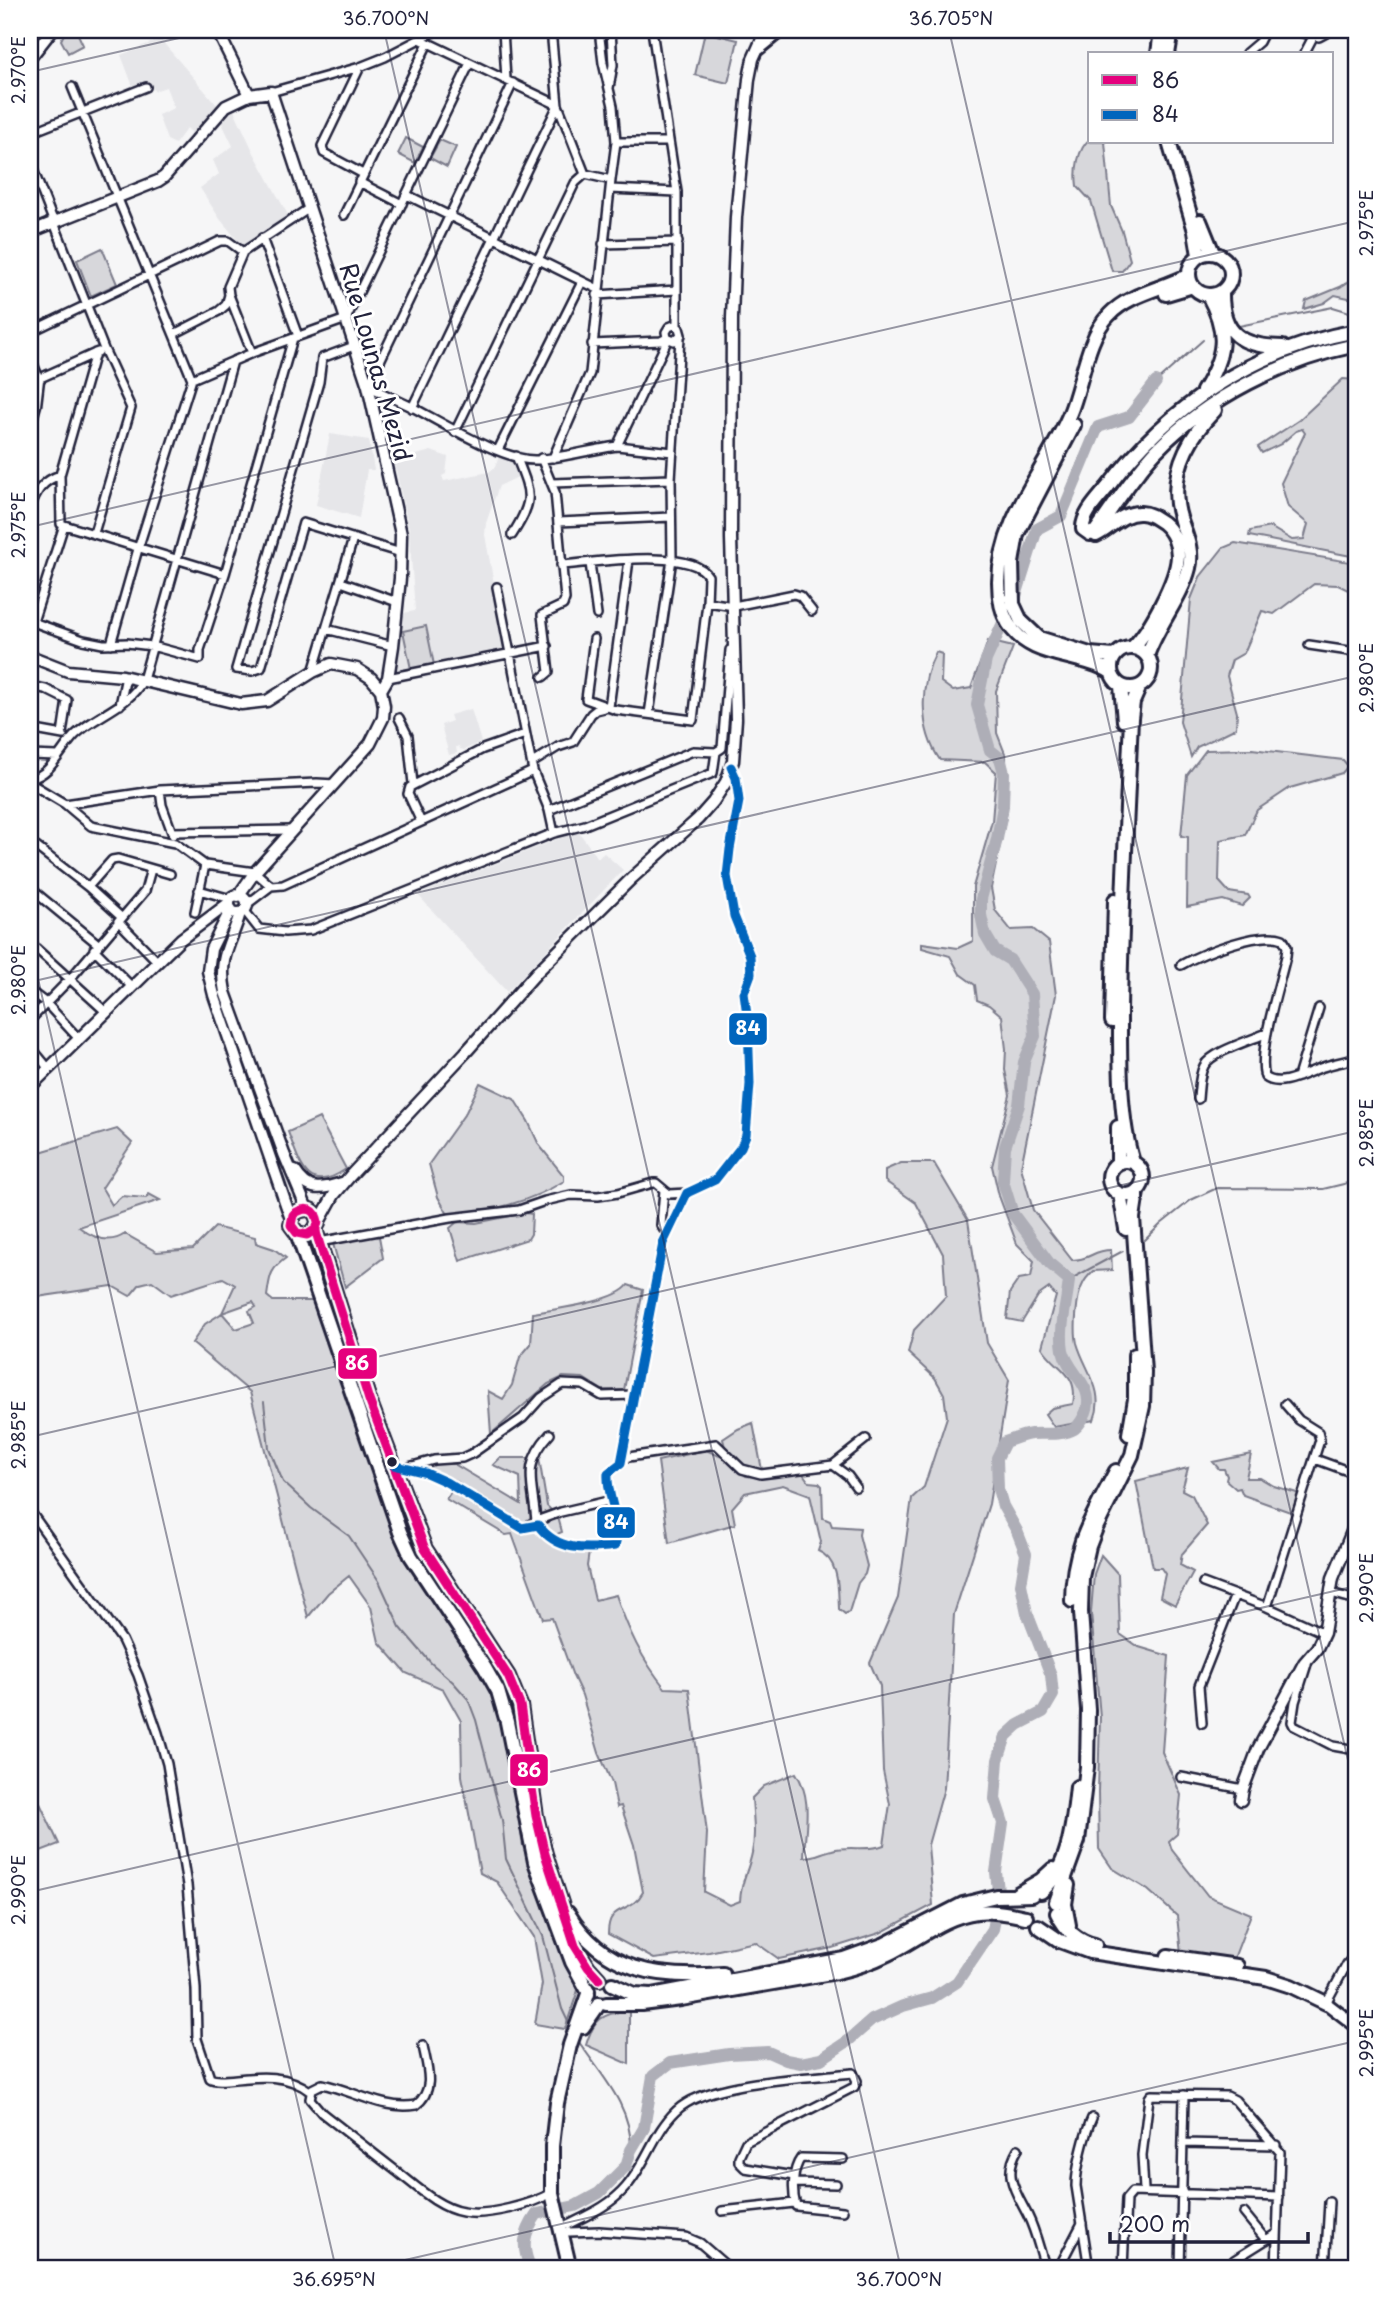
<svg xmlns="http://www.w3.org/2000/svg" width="1386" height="2299" viewBox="0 0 1386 2299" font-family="'Playpen Sans',sans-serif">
<rect width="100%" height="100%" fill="#f6f6f7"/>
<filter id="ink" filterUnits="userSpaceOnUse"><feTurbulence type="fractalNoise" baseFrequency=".0143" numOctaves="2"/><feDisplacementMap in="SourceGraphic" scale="14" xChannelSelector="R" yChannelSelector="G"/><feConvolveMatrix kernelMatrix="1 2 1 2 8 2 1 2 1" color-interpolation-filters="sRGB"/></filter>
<g filter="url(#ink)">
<!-- built -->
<path fill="#e6e6e9" d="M160 39 217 105 192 133 187 128 175 144 167 140 158 115 174 108 166 87 154 91 150 81 134 89 121 55Z
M234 110 254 153 289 217 246 247 240 243 220 219 200 188 219 174 213 160 233 146 220 119 226 118Z
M330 434 369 440 374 470H367L359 518 316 505Z
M431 451 448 457 446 474 442 476 444 481 489 472 495 467 499 457 515 461 520 476 499 486 486 523 485 535 506 650 396 676 403 613 415 611 409 529 394 461Z
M471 709 481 742 464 750 460 749 459 746 456 747 457 753 449 755 441 725 452 721 450 715Z
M578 831 598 858 604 853 623 870 507 992 418 895Z"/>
<!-- green -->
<path fill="#d7d7db" stroke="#7c7c8b" stroke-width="2" fill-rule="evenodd" d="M66 30H76L83 45 68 53 61 40Z
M705 32 738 40 728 83 695 75Z
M406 138 423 147 415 163 398 154Z
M1090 139V142H1105L1111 206 1122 231 1130 260 1122 271H1112L1091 201 1077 186C1075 171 1077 149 1090 139Z
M440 140 456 147 447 167 430 158Z
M102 248 117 284 91 296 77 260Z
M1356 277V298L1353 299 1335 295 1324 303 1304 309 1306 301 1340 287Z
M1343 379 1356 380V557L1249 536 1250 531 1270 527 1292 540 1304 539 1308 524 1288 507 1281 483 1305 433 1302 429 1296 431 1281 444 1262 453 1258 447 1299 420Z
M1235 543 1356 563V594L1338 585 1314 584 1274 614 1262 611 1244 653 1232 660 1227 676 1237 713 1236 728 1197 747 1191 757 1180 722 1191 599 1200 577 1223 548Z
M426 626 434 665 411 669 403 631Z
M988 641 1013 647 996 691 997 733 1006 756 1007 812 991 888 995 910 1011 930 1033 929 1049 942 1056 995 1021 1167 1033 1210 1072 1260C1091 1260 1092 1250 1111 1250L1112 1270 1093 1271C1089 1275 1085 1279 1083 1284 1076 1296 1074 1330 1077 1343 1085 1371 1106 1390 1094 1420L1054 1427 1045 1414 1052 1408 1073 1404C1079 1372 1056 1370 1042 1347L1056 1296 1049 1288 1038 1296 1022 1322 1007 1319 1010 1292 1019 1279 1031 1277 1034 1261 1017 1244 999 1196 992 1166 1010 1095 1005 1070 1006 1049 1002 1016 989 1005 977 1000 975 985 960 974 950 956 922 948V943L958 948 973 941V887L992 821 996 772 985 762 940 760C919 730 919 684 936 652L942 654 941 682 953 691 971 688Z
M1252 749 1343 760 1348 766 1342 773 1290 788 1257 810 1245 835 1220 840 1219 881 1229 892 1248 895 1250 898 1242 906 1223 900 1187 907 1188 837 1181 836 1187 775 1206 750Z
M480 1083 514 1099 528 1121 539 1145 564 1176V1181C531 1202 489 1211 450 1218L438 1197 429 1164 466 1112Z
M319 1118 346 1169C306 1197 300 1162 288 1132Z
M117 1129 132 1143 102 1188 112 1205 122 1196 146 1198 149 1194 160 1200 79 1227C93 1238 109 1245 125 1234L157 1252 193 1249 215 1227 255 1237 256 1243 274 1249 286 1258C269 1270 270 1277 267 1296L273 1301H321L400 1532 496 1692 507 1745 523 1846 578 1990 565 2029 535 2024 542 1984 534 1937 497 1882 480 1873 462 1776 461 1721 443 1689 406 1673 379 1642 371 1607 349 1576 328 1593 308 1617 250 1392 192 1343 205 1324 222 1313 235 1285 223 1278 171 1295 152 1281 140 1284 130 1296 112 1286 30 1298V1155ZM253 1302 256 1307 249 1311 254 1323 236 1329 222 1313Z
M901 1163H934L968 1220 987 1343 1009 1380 989 1504 954 1614 944 1788 928 1845 933 1905 880 1933 832 1948 779 1959 755 1942 709 1952 654 1959 608 1934C608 1902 631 1915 643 1892L634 1845 621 1806 617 1807 612 1783 599 1753 582 1695 573 1676 552 1618 543 1619 512 1534 506 1535 446 1499 458 1482 425 1466 435 1463 454 1464 521 1504 520 1477 493 1465 500 1458H539L547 1506 558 1517 562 1532 557 1534 563 1550 589 1552 587 1566 595 1600 616 1595C629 1632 641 1658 665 1688L689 1689 707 1833 704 1892 730 1905 740 1901C741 1880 748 1872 752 1853 756 1835 753 1817 752 1798L764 1786 796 1773C813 1799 805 1827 804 1857 815 1857 822 1852 832 1850 850 1845 867 1852 884 1845L890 1804 883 1771 880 1686 870 1663 898 1598 912 1498 924 1487 947 1417 944 1394 935 1378 908 1353 914 1330 946 1296 943 1254 916 1203 885 1181V1170Z
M526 1213 532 1214 531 1234 528 1239 460 1261 450 1228 457 1222 476 1223Z
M378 1231 383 1258 345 1287 332 1240Z
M628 1285 643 1290 624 1390H602L583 1378 563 1377 548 1384 491 1434 488 1391 503 1399 512 1385 520 1357 531 1344 533 1313C555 1309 616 1302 628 1285Z
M753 1423 762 1470C743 1469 726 1459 723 1439L738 1429Z
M706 1450 722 1457 746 1476 760 1477 801 1471 809 1482 819 1483 822 1486 823 1518 830 1521 832 1526 860 1528 859 1535 867 1566 865 1574 858 1583 849 1612 845 1614 839 1609C838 1589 840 1560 818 1551L821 1542 810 1495 783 1485 745 1493 732 1508 735 1524 669 1543 658 1461Z
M1251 1454 1246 1478H1260L1274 1486 1300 1494 1293 1513 1243 1495 1240 1488 1236 1489 1226 1480 1227 1476 1224 1469H1219L1213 1462Z
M1188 1468 1182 1490 1192 1495 1207 1525 1182 1554 1180 1565 1193 1572 1175 1605 1160 1597 1165 1574 1161 1568H1153L1136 1481Z
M1101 1555 1118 1574 1120 1634 1139 1647 1169 1656 1162 1752 1181 1795 1177 1834 1169 1841 1172 1850 1208 1896 1251 1914 1233 1961 1181 1953 1177 1916 1148 1890 1112 1868 1099 1849 1098 1792 1100 1717 1091 1612 1094 1574Z
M30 1782 59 1844 30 1855Z
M629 2010V2064L586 2045C594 2018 602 2014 629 2010Z"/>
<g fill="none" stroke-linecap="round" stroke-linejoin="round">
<!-- stream -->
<path stroke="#767685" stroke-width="2" d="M1239 326 1333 307 1356 314
M1156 382 1203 340
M1145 1240 1161 1224 1191 1200 1217 1188 1323 1189 1356 1181
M1069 1280 1123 1251
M264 1402 269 1448 283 1482 311 1508 349 1536 379 1581 400 1627 431 1663 453 1682 468 1699 476 1720 502 1820 506 1859 543 1936 562 2009 571 2028
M577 2039C600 2074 632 2105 631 2150"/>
<!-- river -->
<path stroke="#aeaeb7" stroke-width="12" d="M1016 596 1037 529 1061 516 1098 427 1129 417 1156 382
M531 2269C521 2247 523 2234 537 2214L575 2206 599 2193 626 2166 631 2150 644 2128 653 2076 670 2063 729 2054 768 2052 786 2060 801 2063 821 2059 848 2041 872 2020 903 2006 932 1998 957 1982 993 1929 999 1900 996 1872 1003 1823 995 1799 998 1760 1006 1736 1018 1725 1043 1712 1053 1695 1051 1675 1027 1613 1021 1584 1026 1554 1017 1531 1003 1506 998 1489 997 1458 1005 1442C1014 1439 1023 1435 1031 1434 1045 1433 1062 1436 1074 1429 1079 1426 1084 1417 1086 1412 1096 1386 1068 1374 1063 1350 1059 1327 1067 1303 1069 1280L1050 1264 1013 1214 1003 1181 1005 1147 1019 1105 1024 1062 1035 1036 1032 994 1010 960 995 951 985 934 981 915V899L997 839 1003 806 1004 773 1000 758 990 750 977 705 986 660 1002 625"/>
<!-- street casing -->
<g stroke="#22223b" stroke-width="12">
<path id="street" d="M503 30 506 79
M599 30 603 63 613 106 616 142 611 180
M652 30 677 192V326
M1291 30 1319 37 1332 30
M420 39 558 105 585 174
M1246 53 1259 42 1265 30
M1304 54 1313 37
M360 67 322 146 324 153 363 174
M513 83 368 386C382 393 397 400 412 407 441 422 505 462 537 460 564 457 590 450 617 446L668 339
M72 87 192 379 138 549 111 644
M609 88 613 65 611 30
M271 92 360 67 385 57 437 30
M30 133 146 87
M616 142H668
M30 162 104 349 131 408 94 533
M359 182 402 204
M610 189 677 192
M407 195 598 289
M344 215 428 43
M262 238 298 336
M603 244 678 242
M243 252 228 287 229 295 252 353
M597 295 677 290
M30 332 220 241H228L243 252 308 209
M174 334 219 311 226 305 229 295
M592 344 661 341 667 338 674 341 681 335 679 328 674 325 669 327 666 332 667 338
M354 346 322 358 319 382 236 669 252 671 261 668 303 523 401 553
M95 353 60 475 61 524 225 574
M38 379 98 352
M192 379 252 353 346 319 470 63
M412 408 558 105 551 30
M455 432 575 183 585 174 611 180 590 373 553 458
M617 446 673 452
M498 450 582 282
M541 458 555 492 565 599 563 605 542 615 549 672 543 677
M552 483 671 479
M30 508C36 492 42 481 60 475
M559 522 671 517
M512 535C535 499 531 494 516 456
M590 563 597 615
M561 565C591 563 692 547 708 576L707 603 693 720 616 710 586 699 594 639
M341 582 397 602
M497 587 533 771 549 810
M707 602 734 606 794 594 800 596 812 611
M30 621 83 640 103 644 127 643 152 646 200 659V650L225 574 293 338
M33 622 64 525
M326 629 393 646
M1309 645 1356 652
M313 672 353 539
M388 678 547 646
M30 686 45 689 67 700 62 734
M120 705 125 681 123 676
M609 707 629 560
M649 714 672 559 671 479 680 338
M399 718 408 736 413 784
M30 729 63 735
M30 755 57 756
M532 763 558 747 573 742 591 714 596 710 608 707
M30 779C51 775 61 749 75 735 97 714 127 708 143 680L233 361
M30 783 65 804 160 790 317 783 335 784
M160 790 162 805 173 835
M65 804 91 826 175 843 205 865 255 872 271 886
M421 822 408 794 410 787 483 749 525 734
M172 832 291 830
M554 833 585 825 713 773 716 752
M30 842 88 887 121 917
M88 887 112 860 118 859 170 874
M30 888 98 944
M199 890 231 899
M246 905 271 886 283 885 533 771
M244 910 259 929 285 932 311 930 554 833 549 810 693 751 716 752 722 748 730 650
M195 912 205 865
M118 921 157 961
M30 943 105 1011
M94 949 131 986
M1181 965C1202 953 1260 930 1283 939L1287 947 1286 956C1280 983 1257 1053 1265 1077 1280 1089 1307 1072 1323 1067 1334 1063 1345 1061 1356 1059
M30 991 46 1003 79 1039
M30 1020 70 979 145 891 151 869
M30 1046 49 1069
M1298 1077 1319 1008
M1198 1099C1199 1088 1199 1075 1204 1066 1211 1052 1252 1040 1267 1033
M664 1190 661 1225 667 1235
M319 1242 450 1218 519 1210 545 1201 571 1195 598 1196 618 1193 653 1183H656L669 1194 687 1193
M622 1458 716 1444 742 1469 761 1474 833 1465 866 1439
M1315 1459 1356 1474
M394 1465 426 1473 446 1482 522 1528 538 1525C557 1551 585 1550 615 1546 623 1521 606 1498 608 1473L621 1463 663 1243 687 1193 715 1180 741 1147 746 1135 750 1084 748 1022 744 993 751 974 750 956 734 916 727 876 730 849 739 801 736 778 731 767
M833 1465 848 1476 856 1487
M405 1468 434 1460 462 1458 473 1453 523 1418 541 1398 562 1384 583 1385 602 1396 633 1395
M30 1511 122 1640 138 1675 158 1733 167 1764 187 1885 196 1989 197 2039 210 2078C223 2087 275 2063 311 2092
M536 1521 561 1512 612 1500
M529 1525 536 1521C533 1483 521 1465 550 1434
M1203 1583 1267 1607 1324 1633
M1331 1593 1356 1600
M1267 1607 1320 1440 1318 1432 1299 1420 1285 1404
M1307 1664 1295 1702 1292 1722 1294 1726 1333 1746 1356 1750
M1202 1723 1199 1686 1235 1595
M1181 1777 1243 1789
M1326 2003 1347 1964 1356 1954
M423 2046C427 2067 436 2090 416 2105 385 2111 352 2090 322 2084L312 2089 310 2099 322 2113C346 2132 371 2151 395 2170 415 2185 438 2208 463 2212 486 2217 533 2204 552 2193
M1184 2143 1276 2145
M1018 2149C1002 2175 1016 2192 1028 2216 1036 2232 1040 2252 1046 2269
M794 2183 836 2184
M1144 2190 1142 2155 1149 2098 1151 2095 1227 2096 1235 2100 1280 2152 1276 2269
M722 2211 794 2203
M843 2211 796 2206C792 2192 792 2170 801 2158L843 2159
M1244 2213 1266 2240
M568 2225C588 2215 611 2205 626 2187 646 2164 654 2132 676 2111 707 2080 809 2078 853 2073L857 2081 854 2087 746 2142 739 2157V2162L745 2168 794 2176
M569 2232 599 2231 686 2237 700 2243 730 2269
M1058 2269 1082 2223
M1089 2269 1076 2186C1076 2169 1085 2133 1092 2118
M1123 2269 1126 2199 1132 2192 1279 2197
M1180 2269 1184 2095
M1234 2269V2260L1277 2233
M1325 2269 1329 2202"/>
</g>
<!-- secondary casing -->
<g stroke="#22223b" stroke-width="15">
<path id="secondary" d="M217 30 249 95
M758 50 780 32
M30 58 52 30
M30 232 158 181 164 177 226 106 249 95 271 92 368 386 401 534 400 578 393 646 388 678 381 690
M30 360 38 380 35 405 30 423
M30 656 68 671 123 676 241 704 267 701 313 672 331 664 357 669 371 678 381 690 384 706 383 718 370 744 255 872 238 896
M229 904a9 9 0 1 1 18 0a9 9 0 1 1-18 0Z
M231 909 211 949 208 971 214 995 291 1219
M240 913C231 945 218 955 225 992L284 1154 307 1209
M30 1087 181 939 229 903
M295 1171C309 1194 323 1189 345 1182
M318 1224 334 1195 350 1176 465 1053 537 972 632 878 698 819 713 802 726 782 733 761 736 719 731 538 732 318 736 217 749 79 753 59 766 30
M1241 1800 1243 1789 1258 1749 1304 1663 1317 1648 1324 1633 1333 1578 1356 1522"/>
</g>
<!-- primary casing -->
<g stroke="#22223b" stroke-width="16">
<path id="primary" d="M773 30 780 32 785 30
M1326 2003 1356 2026"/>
</g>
<!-- highway casing -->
<g stroke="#22223b" stroke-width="18">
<path id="highway" d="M1158 54 1161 30
M1168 54 1172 30
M1169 142 1195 231 1199 255
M1200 221 1213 253
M1189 274a21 21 0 1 1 42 0a21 21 0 1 1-42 0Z
M1222 291C1221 335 1243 347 1283 347
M1166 294 1193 286
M1356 331C1255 349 1168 406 1107 488 1098 499 1082 515 1083 529L1090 534 1095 532C1115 504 1133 476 1156 451 1209 396 1283 360 1356 345
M1203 391C1225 356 1229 333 1208 295
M1074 425 1017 534 1012 563 1013 604 1021 621 1039 638 1090 654 1114 656
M1096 535C1111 528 1121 513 1139 513 1148 512 1156 518 1163 523 1173 531 1178 544 1178 556 1177 580 1150 630 1133 647
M1111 668a20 20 0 1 1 40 0a20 20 0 1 1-40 0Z
M1147 656C1157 626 1182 597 1189 568 1193 551 1187 538 1181 521 1167 478 1185 441 1215 410
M1111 672C1078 652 1030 660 1008 623 1001 611 999 596 999 582 1000 517 1046 471 1070 413 1082 384 1087 337 1109 315 1130 293 1163 289 1189 275
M1121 686 1124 721
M1112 1021 1115 900
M1109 1178a17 17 0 1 1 34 0a17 17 0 1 1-34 0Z
M1118 1162V1127
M1133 1162C1119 1119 1120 1059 1120 1013 1121 914 1127 816 1131 718L1133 702 1140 686
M1120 1194 1126 1229
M316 1229 307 1235 297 1233 291 1225 293 1215C301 1208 314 1206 317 1218 320 1227 316 1222 316 1230 316 1234 318 1238 319 1242L369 1400 425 1549 508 1676 520 1705 536 1816 545 1854 575 1946 588 1967 599 1979
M297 1233 400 1532 411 1556 485 1668 498 1691 507 1722 535 1862 572 1962 588 1991
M1129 1434 1135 1399V1355
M1072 1601C1072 1547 1092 1517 1116 1471
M1068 1885 1065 1904 1069 1925
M1041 1892C1070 1867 1073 1823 1077 1787
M1017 1894 1041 1880 1053 1869
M1056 1902 1078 1841 1087 1767 1088 1710 1081 1612 1082 1577 1089 1546 1096 1528 1132 1455 1143 1406 1144 1372 1133 1218 1137 1192
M568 1913C603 1972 659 1979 723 1974
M1057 1913C1065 1930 1077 1941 1095 1945
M1038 1926 1060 1941 1090 1952 1266 1978 1291 1986 1326 2003
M1168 1956 1237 1966
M612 1984 634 1994 652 1995 844 1959 883 1945 963 1904 996 1896 1032 1895
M606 2004H642L681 1999 837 1972C855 1968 872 1962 888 1954 917 1940 944 1916 977 1912 993 1910 1010 1914 1026 1917
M583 2027 599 2004
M570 2269 552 2193V2146L557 2103 570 2045 588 1994"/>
</g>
<!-- street -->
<use href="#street" stroke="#fff" stroke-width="7"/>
<!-- secondary -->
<use href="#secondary" stroke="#fff" stroke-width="10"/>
<!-- primary -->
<use href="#primary" stroke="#fff" stroke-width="10"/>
<!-- highway -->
<use href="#highway" stroke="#fff" stroke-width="12"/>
<!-- bus-1 casing -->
<g stroke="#fff" stroke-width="14">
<path id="bus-1" d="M316 1229 307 1235 297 1233 291 1225 293 1215C301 1208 314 1206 317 1218 320 1227 316 1222 316 1230 316 1234 318 1238 319 1242L369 1400 425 1549 508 1676 520 1705 536 1816 545 1854 575 1946 588 1967 599 1979"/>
</g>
<!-- bus-2 casing -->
<g stroke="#fff" stroke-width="14">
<path id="bus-2" d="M393 1465 426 1473 446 1482 522 1528 538 1525C557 1551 585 1550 615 1546 623 1521 606 1498 608 1473L621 1463 663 1243 687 1193 715 1180 741 1147 746 1135 750 1084 748 1022 744 993 751 974 750 956 734 916 727 876 730 849 739 801 736 778 731 767"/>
</g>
<!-- bus-1 -->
<use href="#bus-1" stroke="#e5007d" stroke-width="9"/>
<!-- bus-2 -->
<use href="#bus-2" stroke="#0065bd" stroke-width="9"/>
</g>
</g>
<!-- ticks -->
<path fill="none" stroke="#22223b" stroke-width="2" stroke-opacity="0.45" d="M384 30 901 2269M949 30 1356 1795M30 72 214 30M30 527 1356 221M30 944 336 2269M30 982 1356 676M30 1437 1356 1131M30 1892 1356 1586M366 2269 1356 2041"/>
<!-- markers -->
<circle fill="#22223b" stroke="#fff" stroke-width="2.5" cx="392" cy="1462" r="6"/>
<g text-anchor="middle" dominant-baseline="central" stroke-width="6" stroke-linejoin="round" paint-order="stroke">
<!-- street labels -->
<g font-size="24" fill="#22223b" stroke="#fff">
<text transform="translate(377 362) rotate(74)">Rue Lounas Mezid</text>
</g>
</g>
<g stroke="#fff" stroke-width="2.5">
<rect x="728" y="1012" width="40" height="34" rx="7" fill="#0065bd"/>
<rect x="337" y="1347" width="41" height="33" rx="7" fill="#e5007d"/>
<rect x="596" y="1506" width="40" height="33" rx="7" fill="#0065bd"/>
<rect x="509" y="1753" width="40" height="34" rx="7" fill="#e5007d"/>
</g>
<g font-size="19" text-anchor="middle" font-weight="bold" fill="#fff">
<text x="748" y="1035">84</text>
<text x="357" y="1370">86</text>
<text x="616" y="1529">84</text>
<text x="529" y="1777">86</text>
</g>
<!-- margin -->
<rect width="1386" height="2299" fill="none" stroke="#fff" stroke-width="77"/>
<!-- legend -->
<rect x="1088" y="52" width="245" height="91" fill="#ffffff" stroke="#a7a7b1" stroke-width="2"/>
<rect x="1102" y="75" width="35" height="10" fill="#e5007d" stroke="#a7a7b1" stroke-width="2"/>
<text x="1152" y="88" font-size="21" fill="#22223b">86</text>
<rect x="1102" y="110" width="35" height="10" fill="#0065bd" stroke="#a7a7b1" stroke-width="2"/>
<text x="1152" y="122" font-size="21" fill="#22223b">84</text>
<!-- scale -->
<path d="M1110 2232v10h198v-10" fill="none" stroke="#22223b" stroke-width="3.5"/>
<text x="1120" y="2232" font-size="21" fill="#22223b" stroke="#ffffff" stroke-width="5" paint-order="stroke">200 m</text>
<rect x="38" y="38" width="1310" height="2222" fill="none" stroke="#22223b" stroke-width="2.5"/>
<g font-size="18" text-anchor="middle" fill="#22223b">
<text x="386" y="25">36.700°N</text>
<text x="951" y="25">36.705°N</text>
<text transform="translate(19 70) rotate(-90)" y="6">2.970°E</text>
<text transform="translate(1367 223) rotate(-90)" y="6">2.975°E</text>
<text transform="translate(19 525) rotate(-90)" y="6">2.975°E</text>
<text transform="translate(1367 678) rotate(-90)" y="6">2.980°E</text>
<text transform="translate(19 980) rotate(-90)" y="6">2.980°E</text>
<text transform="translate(1367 1133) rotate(-90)" y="6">2.985°E</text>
<text transform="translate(19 1435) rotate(-90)" y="6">2.985°E</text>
<text transform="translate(1367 1588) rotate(-90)" y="6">2.990°E</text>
<text transform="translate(19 1890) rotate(-90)" y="6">2.990°E</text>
<text transform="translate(1367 2043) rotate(-90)" y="6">2.995°E</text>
<text x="334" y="2286">36.695°N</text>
<text x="899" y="2286">36.700°N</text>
</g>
</svg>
